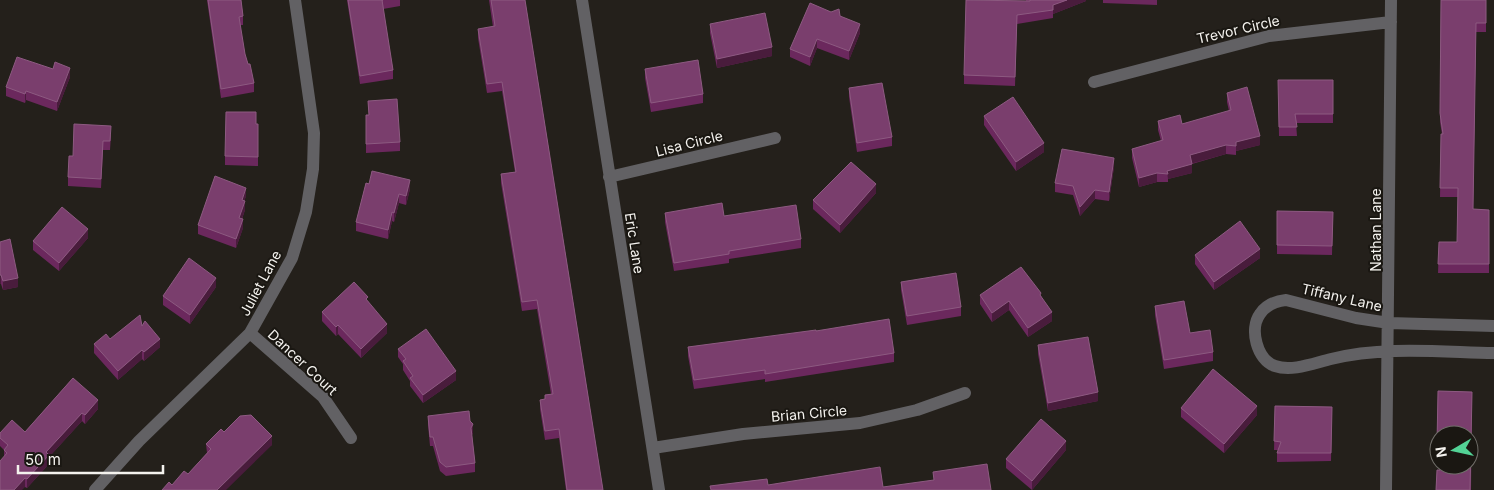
<svg xmlns="http://www.w3.org/2000/svg" width="1494" height="490" viewBox="0 0 1494 490" font-family="Inter,sans-serif">
<rect width="100%" height="100%" fill="#24201b"/>
<g fill="none" stroke-linecap="round" stroke-linejoin="round">
<!-- minor -->
<path stroke="#626164" stroke-width="12" d="M582 0 659 490
M1094 82 1269 36 1391 22
M609 177 775 138
M1494 326 1389 323 1356 318 1286 300C1276 301 1266 305 1260 314 1249 329 1257 360 1275 366 1292 372 1314 363 1331 359 1383 346 1440 352 1494 353
M250 333 323 397 351 438
M653 448 743 434 860 423 917 410 965 393
M95 490 139 441 250 333 292 258 306 212 313 169 314 133 295 0
M1386 490 1391 0"/>
</g>
<!-- wall -->
<path fill="#6b285d" fill-rule="evenodd" d="M207 0H241L243 16V25H240L245 54 254 83V92L221 98Z
M347 0H400V6L383 9 393 70V79L360 84Z
M489 0H525L603 490H566L559 438 545 440 540 409V400L545 399V395L551 394 537 309 522 311 501 183V174L515 172 502 91 487 93 478 38V29L493 27Z
M1026 0H1086V1L1053 14V18L1017 24 1015 86 964 84V75L1026 1Z
M1103 0H1157V5L1103 3Z
M1441 0H1486V32H1476L1473 209 1489 210V273H1438L1439 242H1457L1458 197H1440L1441 134H1442L1440 122Z
M840 16 860 33 849 60 817 48 810 66 790 57V49Z
M710 24 772 56 717 68 710 33Z
M645 69 703 94V103L651 112 645 78Z
M70 77 57 111 26 100 25 103 6 96V87Z
M1278 80H1333V123H1296L1297 136H1279Z
M849 88 892 137V146L857 152 849 97Z
M1227 93 1260 145 1236 151V155L1226 154 1192 164V173L1168 179V182H1157L1139 187 1132 158V149L1161 141 1158 130V121L1182 124 1229 111 1227 102Z
M368 101 400 142V151L366 153V115H369Z
M984 116 1044 152 1016 171 984 125Z
M256 124H258V166L225 165V156Z
M111 135 110 150H103L101 188 68 186V177L73 156Z
M1114 167 1109 201 1095 199 1080 216 1073 195 1055 192V183Z
M366 183 410 189 406 205 399 203 394 222 392 221 388 239 356 231V222Z
M876 193 840 233 813 209V200Z
M246 196 244 201 245 210 242 219 243 228 236 248 198 234V225Z
M1277 211 1333 212 1332 255 1277 254Z
M665 213 724 216 801 239V248L729 259V263L674 271 665 222Z
M88 238 59 271 33 250V241Z
M0 242 18 287 3 290 1 284H0Z
M1195 255 1260 258 1214 290 1195 264Z
M901 282 961 307V316L907 325 901 290Z
M216 287 190 324 163 305V296Z
M980 295 1041 296 1052 321 1028 337 1009 310 992 322 980 304Z
M368 301 387 333 361 358 338 334 336 336 322 321V312Z
M1155 306 1190 333 1213 352V361L1164 369 1155 315Z
M142 326 160 347 144 361 142 359 118 380 94 353V344L110 339Z
M816 331 894 353V362L765 382V379L694 389 688 356V347Z
M1038 345 1098 401 1048 411 1038 354Z
M398 349 456 380 423 403 410 386V381L403 370V364L398 357Z
M73 378 98 409 85 424 82 421 49 457V464L27 488 25 487 4 456V450L0 446V433L25 432Z
M1438 391 1472 392 1471 490H1436L1437 470H1439L1437 453ZM1439 435H1469V465H1439Z
M1275 406 1332 407 1331 461 1277 462V453L1278 450H1274Z
M1181 408 1257 415 1224 453 1181 417Z
M428 416 470 421 473 433 472 435 475 463V472L446 476 440 471 433 446H430L428 425Z
M224 432 272 445 172 485 188 474 207 453 206 444Z
M1066 450 1032 490 1006 468V459Z"/>
<!-- shaded-wall -->
<path fill="#491c3c" d="M1067 0H1086V1L1053 14V5Z
M860 24V33L849 60V51Z
M817 39V48L810 66V57Z
M772 47V56L717 68V59Z
M70 68V77L57 111V102Z
M26 91V100L25 103V94Z
M1260 136V145L1236 151V142Z
M1044 143V152L1016 171V162Z
M1226 145V154L1190 164V155Z
M1114 158V167L1109 201V192Z
M1192 164V173L1168 179 1167 171Z
M1157 173V182L1139 187V178Z
M410 180V189L406 205V196Z
M876 184V193L840 233V225Z
M246 188V196L242 209V200Z
M1095 190V199L1080 216V207Z
M399 194V203L394 222V213Z
M245 201V210L239 227V218Z
M392 212V221L388 239V230Z
M243 219V228L236 248V239Z
M88 229V238L59 271V263Z
M1260 249V258L1214 290V282Z
M0 275H1V284H0Z
M18 278V287L3 290V281Z
M216 278V287L190 324V315Z
M1009 301V310L992 322V313Z
M1052 312V321L1028 337V328Z
M387 324V333L361 358V349Z
M338 325V334L336 336V327Z
M160 339V347L144 361V352Z
M142 350V359L118 380V371Z
M456 371V380L423 403V395Z
M1098 392V401L1048 411V403Z
M98 400V409L85 424V415Z
M1257 406V415L1224 453V444Z
M82 413V421L49 457V464L27 488V479L46 452Z
M473 424V433L471 437V428Z
M272 436V445L226 490H217Z
M1066 441V450L1032 490V481Z
M25 478V487L22 490H14Z"/>
<!-- building -->
<path fill="#7a3e6d" stroke="#8d5a81" d="M208 0H241L243 16 239 17 245 54 248 64H250L254 83 221 89Z
M348 0H383H382L393 70 360 76Z
M491 0H525L603 490H567L559 429 545 431 540 400 545 399V395L553 394 537 300 522 302 501 174 516 172 502 82 487 84 478 29 495 26Z
M966 0 1030 1V0H1067L1053 5V10L1017 15 1015 77 964 75Z
M1441 0H1486V23H1476L1473 209 1489 210V264H1438L1439 242H1457L1458 188H1440L1441 134H1443L1440 113Z
M810 3 831 12 839 9 840 16 860 24 849 51 817 39 810 57 790 49Z
M765 13 772 47 717 59 710 24Z
M17 57 53 69 55 62 70 68 57 102 26 91 25 94 6 87Z
M698 60 703 94 651 103 645 69Z
M1278 80H1333V114H1295L1297 127H1279Z
M882 83 892 137 857 143 849 88Z
M1247 87 1260 136 1236 142V146L1226 145 1190 155 1192 164 1167 171 1168 174 1157 173 1139 178 1132 149 1163 140 1158 121 1180 115 1182 124 1231 110 1227 93Z
M1013 97 1044 143 1016 162 984 116Z
M397 99 400 142 366 144V115H369L368 101Z
M226 112H256V124H258V157L225 156Z
M74 124 111 126 110 141H103L101 179 68 177 69 156H73Z
M1062 149 1114 158 1109 192 1095 190 1080 207 1073 186 1055 183Z
M851 162 876 184 840 225 813 200Z
M372 171 410 180 406 196 399 194 394 213 392 212 388 230 356 222 366 183 369 184Z
M215 176 246 188 242 200 245 201 239 218 243 219 236 239 198 225Z
M722 203 724 216 796 205 801 239 729 251V254L674 263 665 213Z
M62 207 88 229 59 263 33 241Z
M1277 211 1333 212 1332 246 1277 245Z
M1240 221 1260 249 1214 282 1195 255Z
M10 239 18 278 3 281 1 275H0V242Z
M189 258 216 278 190 315 163 296Z
M1021 267 1041 293 1040 295 1052 312 1028 328 1009 301 992 313 980 295Z
M956 273 961 307 907 316 901 282Z
M354 282 368 297 366 299 387 324 361 349 338 325 336 327 322 312Z
M1184 301 1190 333 1210 330 1213 352 1164 360 1155 306Z
M140 315 142 326 145 321 160 339 144 352 142 350 118 371 94 344 106 334 110 339Z
M889 319 894 353 765 374V370L694 380 688 347 816 330V331Z
M426 329 456 371 423 395 410 378 413 376 403 361 406 359 398 349Z
M1088 337 1098 392 1048 403 1038 345Z
M1213 369 1257 406 1224 444 1181 408Z
M73 378 98 400 85 415 82 413 46 452 49 455 27 479 25 478 14 490H0V461L7 453 4 450 8 445 0 438V433L12 420 25 432Z
M1438 391 1472 392 1470 490H1436L1437 470H1440V465H1469V435H1439V461L1437 444Z
M1275 406 1332 407 1331 453H1277L1281 442 1274 441Z
M469 411 470 421 473 424 471 428 475 463 446 467 440 462 433 437H430L428 416Z
M251 415 272 436 217 490H162L169 482 172 485 184 471 188 474 211 449 206 444 221 429 224 432 240 416Z
M1041 419 1066 441 1032 481 1006 459Z
M987 464 991 490H711L710 486 767 479 768 485 880 467 883 487 934 480 933 472Z"/>
<g text-anchor="middle" dominant-baseline="central" stroke-width="4" stroke-linejoin="round" paint-order="stroke">
<!-- street labels -->
<g font-size="14" fill="#f4f2ee" stroke="#1a1712">
<text transform="translate(1238 29) rotate(-13)">Trevor Circle</text>
<text transform="translate(689 143) rotate(-14)">Lisa Circle</text>
<text transform="translate(1375 230) rotate(-90)">Nathan Lane</text>
<text transform="translate(635 243) rotate(81)">Eric Lane</text>
<text transform="translate(260 283) rotate(-62)">Juliet Lane</text>
<text transform="translate(1342 297) rotate(13)">Tiffany Lane</text>
<text transform="translate(303 362) rotate(43)">Dancer Court</text>
<text transform="translate(809 413) rotate(-5)">Brian Circle</text>
</g>
</g>
<!-- north arrow -->
<g transform="translate(1454 450) rotate(261)"><circle r="24" fill="#1a1712" stroke="#716f6a"/>
<path d="M0-4L9 19L0 12L-9 19Z" fill="#53d396"/>
<text y="-8" font-size="14" font-weight="bold" text-anchor="middle" fill="#f4f2ee">N</text>
</g>
<!-- scale -->
<path d="M18 465v8h145v-8" fill="none" stroke="#f4f2ee" stroke-width="2.5"/>
<text x="25" y="465" font-size="15" fill="#f4f2ee" stroke="#1a1712" stroke-width="4" paint-order="stroke">50 m</text>
</svg>
